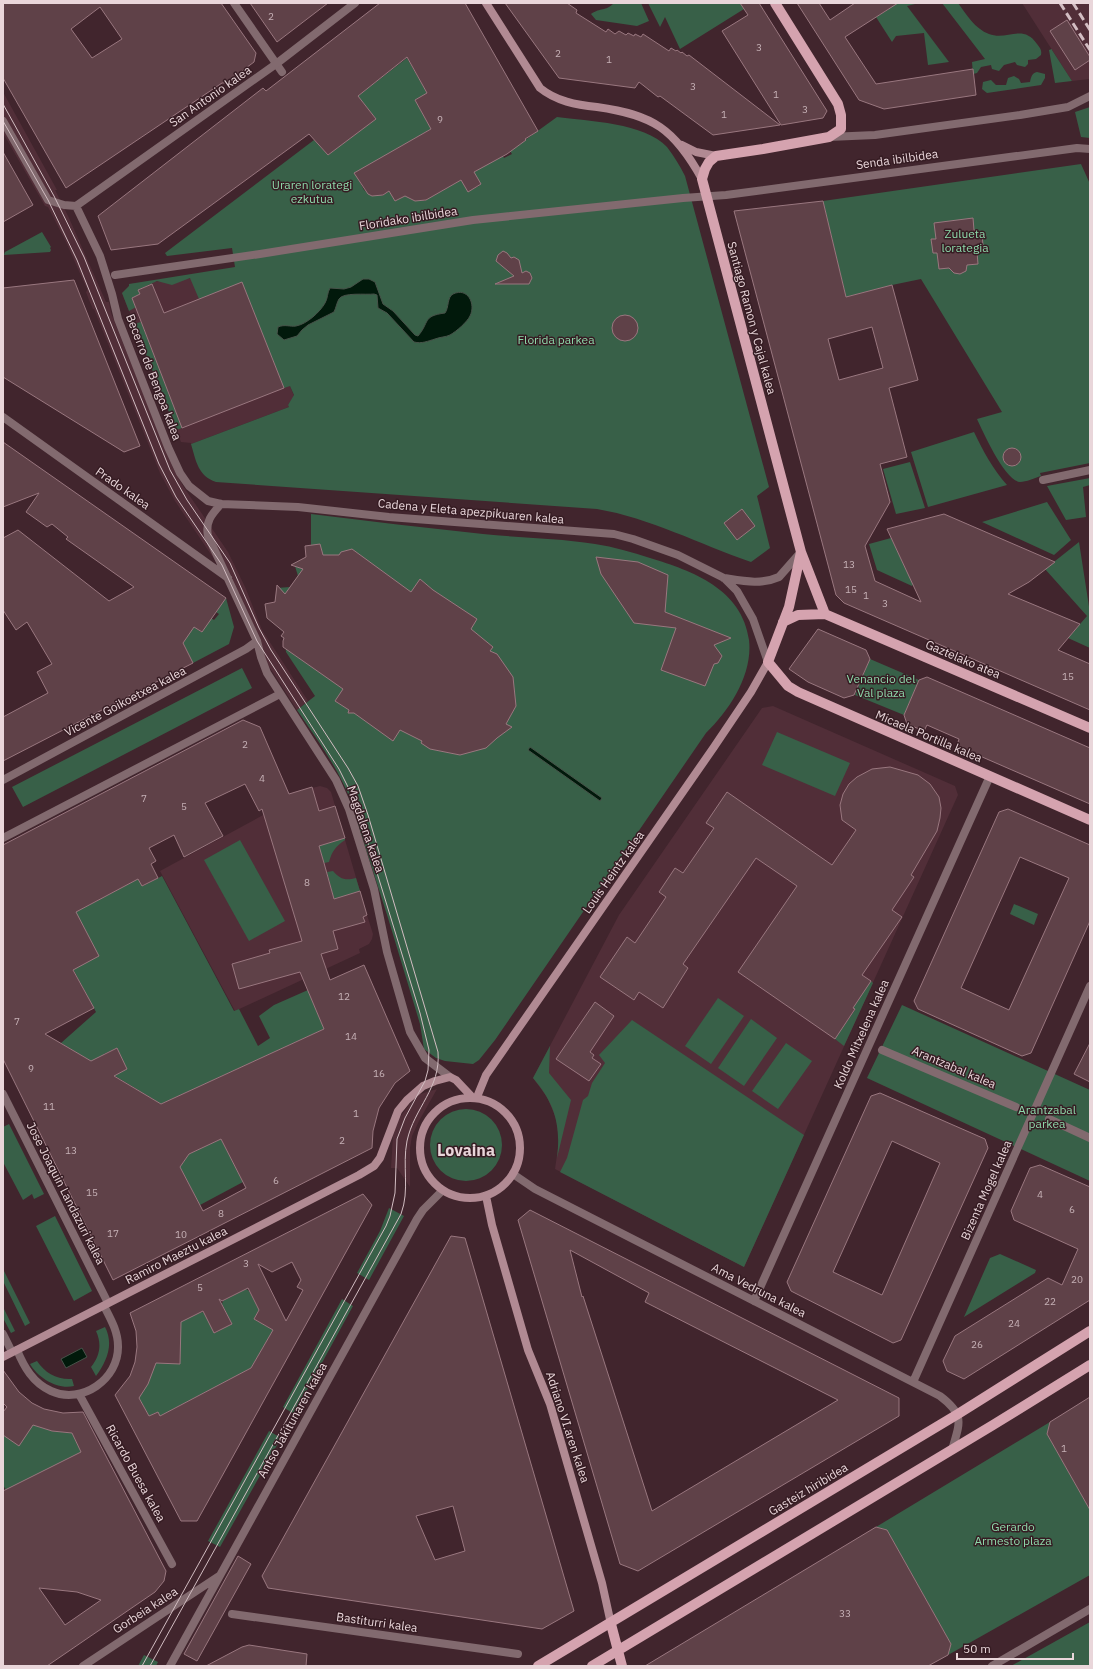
<svg xmlns="http://www.w3.org/2000/svg" width="1093" height="1669" viewBox="0 0 1093 1669" font-family="'IBM Plex Sans',sans-serif">
<rect width="100%" height="100%" fill="#41252d"/>
<!-- built -->
<path fill="#512e38" d="M1022 3H1090V79L1072 81Z
M3 92 57 190H55L69 218 106 302H109L111 313 173 468 183 486 228 552 246 589 262 630 308 701 297 710 263 657 216 562 175 501 160 473 94 309H93L89 300 86 292 87 291V289L66 242 48 207 45 206 3 133Z
M246 273 294 396 288 405 289 407 191 444V443L181 442 122 293 129 286V284Z
M773 706 955 786 958 795 744 1267 555 1169 559 1141 556 1118 547 1097 533 1078 619 915 762 708Z
M320 786 327 788 331 792 367 915 373 934 372 939 369 944 359 949 360 953 235 1011 160 871 265 814 289 794Z
M437 1089 419 1121 412 1136 410 1148V1187L397 1168H391L393 1136 398 1120 414 1098 417 1095Z"/>
<!-- green -->
<path fill="#386048" fill-rule="evenodd" d="M614 3H641L649 21 637 26 596 20 591 14C601 7 605 12 614 3Z
M648 3H740L744 9 680 49 665 17 660 27Z
M885 3H919L907 6 949 62 928 65 924 33 896 36 892 42 876 17 889 9Z
M942 3H958C966 14 975 29 989 34 1007 41 1023 23 1037 44 1040 48 1042 50 1041 55L1036 59 1028 60V64L1025 67 1017 65 1015 62 1004 65 999 71 992 69 991 65 981 67 977 73 973 74 972 62 985 59Z
M1052 49V50L1072 81 1055 83 1049 50Z
M407 58 427 93 415 100 431 129 355 173 364 190 372 196 381 194 382 196 389 191 395 201 407 195C411 201 416 202 423 199L424 201 461 180 469 191 479 186 480 183 474 172 484 166 489 135 504 158 512 154 510 151 557 117C588 121 645 123 667 147 674 156 680 166 685 176L769 487 757 496 770 548 751 562C699 544 650 518 597 509L216 482C198 476 196 461 191 444L289 407 288 405 294 395 290 386 284 388 242 283 199 299 190 278 172 285 157 281 138 290 140 294 132 298 136 307 129 311 122 293 129 286V284L235 267 232 248 167 256 165 253 314 140 328 155 376 119 358 96Z
M1037 72 1045 74V78L1041 85 987 93 982 89 983 82 991 80 996 85H1006L1008 78 1014 76 1019 79 1021 83 1030 82C1031 77 1032 73 1037 72Z
M1090 107V138L1081 137 1075 112Z
M1081 164 1090 184V463L1040 473 1041 476C1035 478 1026 482 1020 482 1005 481 983 432 977 419L1002 412 921 279 892 285 846 297 823 201Z
M42 232 51 247 50 248 51 250 50 252 4 255 5 252Z
M141 322 182 428 176 430 134 324Z
M974 432C983 451 993 469 1007 485L928 507 911 452Z
M910 462 925 508 896 514 883 469Z
M1090 478V485L1083 487 1086 517 1066 520 1047 486Z
M1047 502 1071 540 1054 555 982 522Z
M311 514C369 521 426 528 483 534 520 538 558 538 595 544 614 547 632 552 650 558 693 571 742 589 749 640 753 674 730 710 706 733L495 1040 479 1060 473 1064 445 1061 436 1058 424 1049 420 1024 388 918 349 796C336 765 316 738 297 710L315 696 286 652 285 642 283 640 284 638 281 636 284 632 267 618 265 605 275 604 277 588 290 587 298 576 294 563 297 562H304L311 545Z
M891 538 913 584 912 586 877 570 869 544Z
M1079 542 1090 613V648L1068 638 1087 616 1045 569Z
M226 598 234 627 229 644 193 663 183 643 190 629 194 627 201 632 211 618 214 620 219 614 216 612Z
M870 659 919 680 904 715 855 695Z
M242 668 252 688 23 807 12 787Z
M777 732 850 763 835 796 762 765Z
M345 838V840C336 846 332 851 329 862L324 863 317 841 325 844Z
M240 840 285 921 249 941 204 860Z
M333 871C340 879 345 881 356 878L360 891 334 899 327 872Z
M162 876 234 1011 239 1009 258 1046 270 1038 259 1016 274 1005 308 990 324 1029 161 1104 61 1043 96 1012 73 969 76 912 138 879 143 886ZM117 1048 127 1069 115 1075 104 1054Z
M1014 904 1038 914 1034 925 1010 914Z
M871 981 873 983 844 1046 835 1039 855 1010 853 1008Z
M718 998 744 1016 711 1064 685 1046Z
M902 1005 1090 1090V1181L867 1078Z
M751 1019 777 1038 744 1086 718 1068Z
M632 1020 804 1135 744 1267 560 1172 567 1158 583 1100 588 1096 592 1083 605 1063 599 1055Z
M786 1043 812 1061 778 1109 752 1091Z
M550 1046 549 1073 571 1100 557 1158C561 1125 555 1104 533 1078Z
M430 1145a36 36 0 1 1 72 0a36 36 0 1 1-72 0Z
M9 1124 44 1194 34 1199 32 1194 23 1200 3 1162V1127Z
M221 1139 243 1182 200 1205 180 1167 189 1154Z
M389 1208 404 1216 369 1280 357 1273 380 1231Z
M55 1216 92 1291 74 1301 36 1226Z
M1000 1254 1036 1270 1035 1273 964 1317 990 1258Z
M3 1269 30 1323 25 1326 3 1281Z
M246 1289 249 1291 259 1310 254 1319 273 1330 251 1368 160 1416 157 1412 149 1416 139 1398 156 1331 202 1312 204 1313 215 1333 232 1324 222 1304 223 1301Z
M342 1299 353 1306 294 1414 283 1407Z
M3 1307 15 1331 11 1333 3 1318Z
M105 1327C114 1344 107 1361 96 1376L91 1367C100 1356 102 1344 96 1331Z
M37 1361C45 1373 57 1380 72 1379L74 1386C58 1390 38 1378 30 1364Z
M1050 1422 1047 1434 1090 1510V1575L948 1655 951 1644 887 1530 876 1527Z
M33 1425 52 1431 72 1433 81 1452 6 1490 3 1485V1435Z
M269 1431 281 1438 220 1547 208 1541Z
M1090 1622V1666H1011Z
M144 1655 158 1662 156 1666H138Z"/>
<!-- water -->
<path fill="#01190b" stroke="#475249" d="M363 279H369L375 282 383 304 393 311 415 335 418 336C430 322 422 316 445 313 449 308 447 297 453 294 468 287 476 304 470 316 467 322 457 331 450 335 446 337 440 337 435 339 428 341 422 344 414 342L387 313 378 308 377 295 374 294C366 295 343 292 339 299 337 302 336 308 334 312L308 325 302 330 297 336 284 340 277 334 278 327C285 324 290 327 296 326 307 324 320 312 325 303 328 298 327 293 330 288L344 289 351 287Z
M530 747 602 798 600 801 528 750Z
M82 1348 87 1357 66 1368 61 1359Z"/>
<!-- building -->
<path fill="#5f4148" stroke="#99777f" fill-rule="evenodd" d="M3 3H221L256 53 254 62 226 83H222L66 188 3 78ZM100 7 122 39 92 58 71 29Z
M250 3H328L277 42Z
M380 3H465L538 131 525 139 526 140 507 154 474 172 481 184 468 192 461 180 426 200 415 201 405 196 395 201 389 191 383 195 372 196 368 194 354 173 431 129 415 100 427 93 407 57 358 96 376 119 328 155 309 134 158 244 111 250 98 216 263 88 266 91Z
M505 3H567L577 10 576 13 606 32 608 29 615 34 619 31 626 35 628 33 634 36 635 34 641 37 643 34 669 51 671 48 676 51 677 50 681 53 682 52 687 56 689 55 780 125 713 135 660 96 658 97 639 82 635 88 559 78Z
M740 3H759L827 111 823 118 781 125 722 31 748 15Z
M797 3H819L830 20 855 3H898L845 37 876 84 973 69 976 95 884 109 859 100Z
M1067 20 1090 57V60L1075 70 1050 31Z
M3 152 33 205 3 222Z
M823 201 846 297 892 285 918 380 889 388 907 457 880 464 890 502 865 546 875 581 921 602 887 529 944 514 1055 562 1029 582 1008 594 1080 624 1058 650 1090 664V710L844 603 836 595 734 211ZM872 327 883 368 839 380 828 339Z
M973 218 974 230 982 235 983 245 977 252 978 264 967 265 966 271 960 274 954 273 949 268 939 269 937 253H933L931 239H936L934 223Z
M503 251 507 253 511 258 514 257 519 260 522 273 526 271 530 273 532 278 529 284H495L514 276 496 261 498 255Z
M74 280 140 446 124 452 3 377V288Z
M242 282 284 388 182 428 132 298 140 294 138 290 152 284 164 313Z
M612 328a13 13 0 1 1 26 0a13 13 0 1 1-26 0Z
M3 442 226 598 202 632 194 627 183 643 193 663 3 761V717L48 693 37 672 52 664 27 622 16 630 3 610V538L18 530 109 601 134 587 66 539 68 537 52 524 47 527 26 512 39 493 3 507Z
M1003 457a9 9 0 1 1 18 0a9 9 0 1 1-18 0Z
M742 509 755 526 737 540 724 523Z
M320 544 323 555H339L341 552 352 549 411 592 420 579 433 590 477 619 471 629 493 647 490 651 497 654 513 677 516 706 506 724 512 727 497 738 486 748 460 755 430 749 421 743 422 741 400 730 393 741 354 713H348L349 710 335 701 343 689 283 647V641L284 638 281 636 284 632 267 618 265 604 275 602 277 585 285 594 303 569 291 565 306 557 305 546Z
M596 557 638 562 668 575 665 612 731 638 714 645 722 656 718 663 714 664 705 686 661 670 676 628 634 623 601 574Z
M818 629 866 650 870 659 854 695 844 698 808 682 789 669Z
M927 677 1090 748V804L957 746 959 739 927 725 924 731 907 724 904 715 919 680Z
M243 720 260 727 289 794 312 787 319 811 335 806 345 838 319 846 324 863 334 899 360 891 367 915 363 917 365 922 333 931 338 949 321 954 330 980 364 965 410 1071 395 1083 379 1108 373 1131 372 1148 113 1280 3 1059V845ZM245 784 259 811 262 809 302 941 269 950 270 953 232 964 239 989 300 972 324 1029 161 1104 114 1076 127 1069 117 1048 91 1061 45 1034 94 1008 73 970 99 956 76 912 138 879 142 886 158 878 151 864 156 861 149 848 174 835 184 857 223 836 205 803ZM221 1139 246 1188 203 1211 180 1167 189 1154Z
M890 767 918 775 930 784 939 797 941 808 940 818 937 831 911 875 914 877 892 910 902 917 862 975 871 981 853 1008 855 1009 835 1039 738 972 797 886 756 858 683 964 688 968 663 1008 639 992 634 1000 600 977 627 937 635 943 666 897 659 892 675 868 683 873 714 828 706 823 727 792 832 865 856 830 842 820 840 805 843 794 849 784 857 777 872 769Z
M1008 809 1090 845V921L1031 1053 1022 1056 918 1009 914 1001 999 812ZM1020 857 1069 878 1009 1010 961 988Z
M595 1002 614 1016 590 1052 594 1055 592 1058 601 1064 589 1081 556 1059Z
M1090 1043V1082L1074 1074Z
M880 1093 985 1139 988 1148 901 1340 893 1343 791 1291 787 1282 871 1096ZM892 1141 940 1163 882 1295 833 1272Z
M1040 1165 1090 1187V1300L964 1379 947 1371 943 1361 955 1336 1048 1278 1062 1285 1078 1249 1014 1220 1011 1211 1030 1168Z
M363 1194 372 1205 216 1487 197 1521H181L115 1395 130 1376 135 1362 137 1347 136 1331 130 1313ZM292 1262 301 1280 297 1287 303 1290 286 1321 258 1264 272 1272ZM248 1288 259 1310 254 1319 273 1330 251 1368 160 1416 158 1412 149 1416 139 1398 148 1384 156 1363 180 1364 181 1322 203 1311 214 1333 232 1324 219 1299 222 1301Z
M530 1210 899 1398V1416L638 1571 620 1564 518 1220ZM570 1250 649 1293 645 1302 838 1400 652 1511 583 1296 582 1297Z
M451 1236 465 1238 574 1611 542 1629 268 1588 262 1576ZM453 1506 465 1551 435 1560 416 1516Z
M3 1370 19 1392 32 1403 44 1409 63 1413 83 1412 166 1571 164 1581 155 1592 47 1666H3V1491L81 1452 72 1433 52 1431 33 1425 19 1446 3 1435V1412L7 1407 3 1403ZM39 1588 77 1592 101 1600 65 1625Z
M1090 1397V1510L1047 1434 1050 1422Z
M876 1527 887 1530 951 1644 948 1655 928 1666H645Z
M238 1556 251 1564 197 1661 184 1654Z
M249 1645 307 1654 306 1666H206L242 1647Z"/>
<g fill="none" stroke-linecap="round" stroke-linejoin="round">
<!-- pedestrian -->
<path stroke="#826a6f" stroke-width="8" d="M234 3 282 72
M115 275 260 254 473 220 683 198 726 195 1077 148 1090 149
M882 1050 1016 1107
M1049 1119 1090 1138
M232 1614 518 1654"/>
<!-- minor -->
<path stroke="#826a6f" stroke-width="8" d="M3 121 48 200 64 205 76 206
M829 137 875 135 1020 115 1068 107 1090 96
M76 206 100 256 112 294 118 319 168 447 180 473 189 486 208 501 221 504 298 507 389 517 614 534 633 539 678 555 724 578 737 591 753 619 768 662
M76 206 276 64 355 3
M3 417 228 578
M1043 480 1090 470
M221 504C212 514 205 521 208 536L257 641 261 657 267 673 336 780 349 809 374 889 387 952 410 1032 425 1058 450 1077
M724 578C743 581 761 585 779 577L801 552
M3 780 246 649 257 641
M3 838 280 694
M3 1094 108 1303
M513 1174 535 1189 940 1396C965 1415 960 1422 952 1450
M754 1301 990 776
M3 1334 12 1352
M17 1350C24 1367 33 1383 51 1391 82 1405 119 1379 118 1346 118 1331 110 1318 104 1306
M913 1382 1090 986
M79 1394 172 1564
M83 1666 219 1576
M170 1666 417 1219 423 1210 442 1191
M992 1666 1090 1609"/>
<!-- secondary -->
<path stroke="#b18a93" stroke-width="8" d="M486 3 540 88C556 101 576 105 597 107 654 115 674 129 702 179
M682 145 696 152 716 156
M477 1097 486 1075 714 747 751 692 768 662
M420 1148a50 50 0 1 1 100 0a50 50 0 1 1-100 0Z
M486 1196 492 1225 528 1350 550 1404 602 1583 611 1624
M3 1357 359 1175 374 1166 380 1158 398 1111 407 1100 423 1086 435 1081 450 1077 456 1080 472 1097"/>
<!-- primary -->
<path stroke="#d5a3af" stroke-width="10" d="M775 3 838 104 841 115V129L829 137 763 149 716 156 709 162 705 169 702 179 801 552 789 607 768 662 788 686 798 692 1090 820
M801 552 825 614
M783 622 798 615 825 614 1090 728
M611 1624 622 1666
M538 1666 958 1414 1090 1331
M592 1666 993 1425 1090 1365"/>
<!-- tram -->
<path stroke="#d2bdc2" stroke-width="1" d="M3 104 54 196 84 257 170 470 187 500 230 563 259 628 271 650 348 768 358 786 368 815 438 1052C441 1088 414 1108 407 1141 402 1166 410 1190 401 1214L150 1666
M3 121 48 200 77 260 159 464 176 497 222 565 257 641 339 769 355 801 420 1013 429 1050 428 1070 425 1081 405 1118 397 1139 395 1193 390 1216 386 1226 142 1666"/>
<!-- rail -->
<path stroke="#d2bdc2" stroke-width="3" stroke-dasharray="8 4" stroke-linecap="butt" d="M1060 3 1090 50
M1073 3 1090 30"/>
</g>
<g text-anchor="middle" dominant-baseline="central" stroke-width="3" stroke-linejoin="round" paint-order="stroke">
<!-- number labels -->
<g font-size="10" fill="#c6b1b6">
<text x="271" y="16">2</text>
<text x="759" y="47">3</text>
<text x="558" y="53">2</text>
<text x="609" y="59">1</text>
<text x="693" y="86">3</text>
<text x="776" y="94">1</text>
<text x="805" y="109">3</text>
<text x="724" y="114">1</text>
<text x="440" y="119">9</text>
<text x="849" y="564">13</text>
<text x="851" y="589">15</text>
<text x="866" y="595">1</text>
<text x="885" y="603">3</text>
<text x="1068" y="676">15</text>
<text x="245" y="744">2</text>
<text x="262" y="778">4</text>
<text x="144" y="798">7</text>
<text x="184" y="806">5</text>
<text x="307" y="882">8</text>
<text x="344" y="996">12</text>
<text x="17" y="1021">7</text>
<text x="351" y="1036">14</text>
<text x="31" y="1068">9</text>
<text x="379" y="1073">16</text>
<text x="49" y="1106">11</text>
<text x="356" y="1113">1</text>
<text x="342" y="1140">2</text>
<text x="71" y="1150">13</text>
<text x="276" y="1180">6</text>
<text x="92" y="1192">15</text>
<text x="1040" y="1194">4</text>
<text x="1072" y="1209">6</text>
<text x="221" y="1213">8</text>
<text x="113" y="1233">17</text>
<text x="181" y="1234">10</text>
<text x="246" y="1263">3</text>
<text x="1077" y="1279">20</text>
<text x="200" y="1287">5</text>
<text x="1050" y="1301">22</text>
<text x="1014" y="1323">24</text>
<text x="977" y="1344">26</text>
<text x="1064" y="1448">1</text>
<text x="845" y="1613">33</text>
</g>
<!-- street labels -->
<g font-size="12" fill="#e9d6da" stroke="#361c23">
<text transform="translate(210 96) rotate(-35)">San Antonio kalea</text>
<text transform="translate(897 159) rotate(-8)">Senda ibilbidea</text>
<text transform="translate(408 218) rotate(-9)">Floridako ibilbidea</text>
<text transform="translate(752 318) rotate(75)">Santiago Ramon y Cajal kalea</text>
<text transform="translate(154 377) rotate(69)">Becerro de Bengoa kalea</text>
<text transform="translate(123 488) rotate(35)">Prado kalea</text>
<text transform="translate(471 511) rotate(5)">Cadena y Eleta apezpikuaren kalea</text>
<text transform="translate(963 659) rotate(23)">Gaztelako atea</text>
<text transform="translate(125 701) rotate(-28)">Vicente Goikoetxea kalea</text>
<text transform="translate(929 736) rotate(23)">Micaela Portilla kalea</text>
<text transform="translate(366 829) rotate(71)">Magdalena kalea</text>
<text transform="translate(613 872) rotate(-55)">Louis Heintz kalea</text>
<text transform="translate(861 1034) rotate(-66)">Koldo Mitxelena kalea</text>
<text transform="translate(954 1067) rotate(23)">Arantzabal kalea</text>
<text transform="translate(986 1190) rotate(-66)">Bizenta Mogel kalea</text>
<text transform="translate(66 1193) rotate(63)">Jose Joaquin Landazuri kalea</text>
<text transform="translate(176 1255) rotate(-27)">Ramiro Maeztu kalea</text>
<text transform="translate(759 1290) rotate(27)">Ama Vedruna kalea</text>
<text transform="translate(292 1420) rotate(-61)">Antso Jakitunaren kalea</text>
<text transform="translate(568 1427) rotate(72)">Adriano VI.aren kalea</text>
<text transform="translate(136 1473) rotate(61)">Ricardo Buesa kalea</text>
<text transform="translate(808 1489) rotate(-31)">Gasteiz hiribidea</text>
<text transform="translate(145 1610) rotate(-33)">Gorbeia kalea</text>
<text transform="translate(377 1622) rotate(8)">Bastiturri kalea</text>
</g>
<!-- park labels -->
<g font-size="12" fill="#8edaab" stroke="#361c23">
<text x="312" y="184">Uraren lorategi<tspan x="312" dy="14">ezkutua</tspan></text>
<text x="965" y="233">Zulueta<tspan x="965" dy="14">lorategia</tspan></text>
<text x="556" y="339">Florida parkea</text>
<text x="881" y="678">Venancio del<tspan x="881" dy="14">Val plaza</tspan></text>
<text x="1047" y="1109">Arantzabal<tspan x="1047" dy="14">parkea</tspan></text>
<text x="1013" y="1526">Gerardo<tspan x="1013" dy="14">Armesto plaza</tspan></text>
</g>
<!-- district labels -->
<g font-size="16" font-weight="bold" fill="#e9d6da" stroke="#361c23">
<text x="466" y="1150">Lovaina</text>
</g>
</g>
<!-- border -->
<rect width="1093" height="1669" fill="none" stroke="#e9d6da" stroke-width="8"/>
<!-- scale -->
<path d="M957 1653v6h116v-6" fill="none" stroke="#e9d6da" stroke-width="2"/>
<text x="963" y="1653" font-size="12" fill="#e9d6da" stroke="#361c23" stroke-width="3" paint-order="stroke">50 m</text>
</svg>
